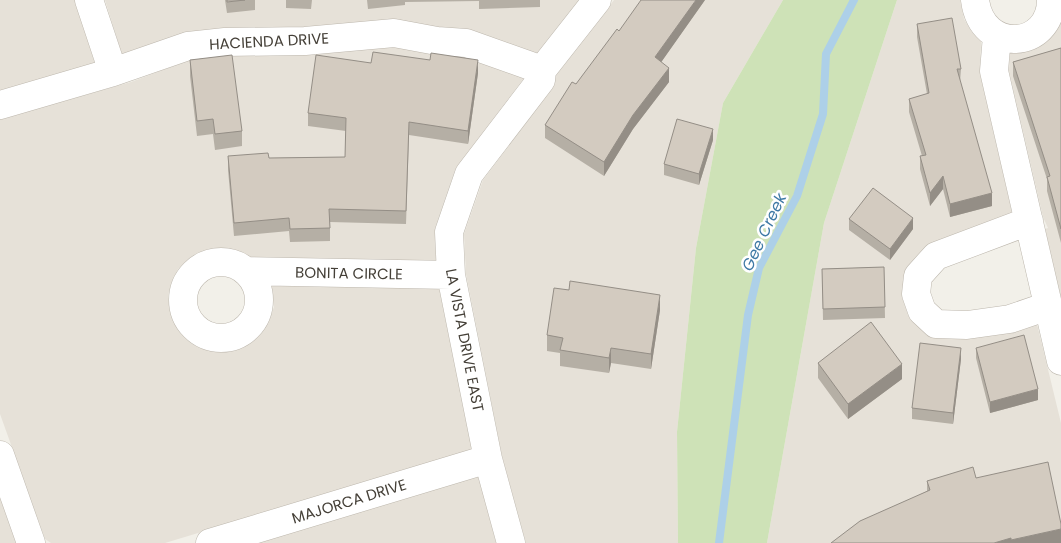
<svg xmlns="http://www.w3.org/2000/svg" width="1061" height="543" viewBox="0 0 1061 543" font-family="Poppins,sans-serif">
<rect width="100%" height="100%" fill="#f2f0e9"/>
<!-- residential -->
<path fill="#e6e1d8" d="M0 0H75L95 63 0 92Z
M105 0H579L536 55 471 31 122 55Z
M614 0H783L723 103 696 248 677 432 678 543H526L502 456 466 274 464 234 483 180 553 87 556 75Z
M897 0H960L964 19 972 32 981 41 980 73 1012 213 924 248 904 274 902 297 908 315 926 333 1037 324 1061 423V543H767L824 223Z
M1061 22V298L1045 229 1048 228 1043 217 1009 71 1010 52 1035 48 1051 37Z
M394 46 463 56 524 78 455 170 435 228 436 262 251 258 228 249H210L194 256 178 269 171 284 168 296 170 312 179 330 191 342 208 350 226 351 239 348 255 340 268 323 274 307 271 284 439 287 472 450 165 543H51L45 539 0 414V119L131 82 192 59 227 55Z
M478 475 496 543H256Z
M0 498 16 543H0Z"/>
<!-- green -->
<path fill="#cee2b7" d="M783 0H897L824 223 767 543H678L677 432 696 248 723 103Z"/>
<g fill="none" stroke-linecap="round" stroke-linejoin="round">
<!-- stream -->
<path stroke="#add0e8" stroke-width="8" d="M719 543 748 315 759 268 797 196 823 114 826 54 854 0"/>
<!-- minor casing -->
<g stroke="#bdb7ad" stroke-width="29">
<path id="minor" d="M89 0 113 72
M975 0C982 55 1051 49 1051 0
M997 36 994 71 1061 361
M0 105 113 72 188 46 225 42 305 41 394 33 437 41 466 43 542 70
M1029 221 936 256 918 276 916 294 922 311 936 324 967 325 1010 319 1048 306
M183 300a38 38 0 1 1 76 0a38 38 0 1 1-76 0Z
M247 271 451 275
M0 455 31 543
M210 543 488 459
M511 543 488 459 451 275 449 232 469 174 541 80 542 70 597 0"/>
</g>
<!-- minor -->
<use href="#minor" stroke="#fff" stroke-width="28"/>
</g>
<!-- wall -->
<path fill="#b5afa5" d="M225 0H255V10L227 13Z
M286 0H312L311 9 286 8Z
M367 0H540V7L479 9V1L405 2V5L368 9Z
M705 0 661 62 669 82 633 129 604 176 545 138V125L576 84 619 31Z
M917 24 961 69 960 82 992 206 950 217 943 189 930 206 920 169V156H922L909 112V99L927 94 917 37Z
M1061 48V243L1047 191V179L1013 76V62Z
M190 60 242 131V146L215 150 213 134 197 136 190 76Z
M371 63 478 73 468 144 409 135 406 224 330 222V241L290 242 289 231 234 236 228 170V156L269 158 345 157 346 131 308 126V113Z
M713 140 699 185 664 175V164Z
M849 219 913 229 890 260 849 230Z
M884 267 885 318 823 320 822 269Z
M660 310 651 369 611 363 609 373 560 366V353L547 351V335Z
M976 348 1038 400 990 413 976 358Z
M961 359 953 424 912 419V408Z
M818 363 902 379 848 419 818 378Z
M976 478 1061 543H831L927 491V481Z"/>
<!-- shaded-wall -->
<path fill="#948e86" d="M696 0H705L655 71V57Z
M478 60V73L468 144V131Z
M669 68V82L633 129 604 176V162L633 115Z
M713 129V140L699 185V174Z
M943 176V189L930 206V193Z
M992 193V206L950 217V204Z
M913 218V229L890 260V249Z
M660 295V310L651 369V354Z
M611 348V363L609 373V358Z
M961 348V359L953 424V413Z
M902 364V379L848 419V404Z
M1038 389V400L990 413V402Z
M1061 529V543H1011V540Z
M1011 538V543H994Z"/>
<!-- building -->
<path fill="#d3cbc0" stroke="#948e86" d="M227 0H245L227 2Z
M641 0H696L655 57 669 68 633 115 604 162 545 125 572 82 576 84 617 29 619 31Z
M952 18 961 69H957L992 193 950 204 943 176 930 193 920 156 926 155 909 99 929 93 917 24Z
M1061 48V229L1047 177 1050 176 1013 62Z
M373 52 430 60 431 53 478 60 468 131 409 122 406 211 329 209 330 228 290 229 289 218 234 223 228 156 268 153 269 158 345 157 346 118 308 113 316 55 371 63Z
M232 55 242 131 215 134 213 119 197 121 190 60Z
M677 119 713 129 699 174 664 164Z
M873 188 913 218 890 249 849 219Z
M884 267 885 307 823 309 822 269Z
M570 281 660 295 651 354 611 348 609 358 560 350 563 338 547 335 554 288 569 290Z
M871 322 902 364 848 404 818 363Z
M1024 335 1038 389 990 402 976 348Z
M920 343 961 348 953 413 912 408Z
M1048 462 1061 524V529L1011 540V538L994 543H831L860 521 930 490 927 481 973 467 976 478Z"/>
<g text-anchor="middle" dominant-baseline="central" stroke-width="5" stroke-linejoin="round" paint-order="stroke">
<!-- street labels -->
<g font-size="15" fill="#454038" stroke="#fff">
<text transform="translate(269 41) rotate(-3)">HACIENDA DRIVE</text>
<text transform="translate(349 273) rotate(1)">BONITA CIRCLE</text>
<text transform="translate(465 340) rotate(79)">LA VISTA DRIVE EAST</text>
<text transform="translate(349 501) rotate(-17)">MAJORCA DRIVE</text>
</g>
<!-- water labels -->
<g font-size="16" font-style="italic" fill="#3e79a5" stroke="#fff">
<text transform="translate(764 232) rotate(-65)">Gee Creek</text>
</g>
</g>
</svg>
